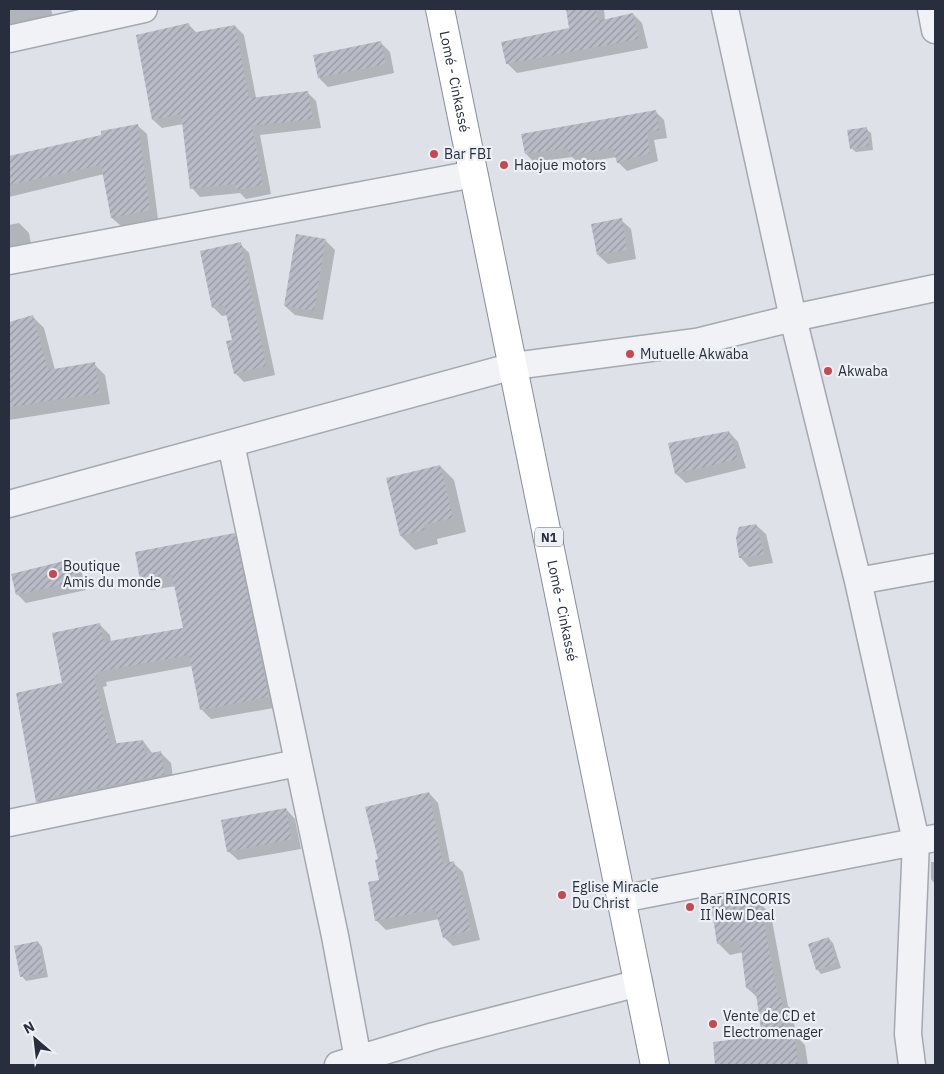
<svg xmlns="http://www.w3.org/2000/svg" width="944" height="1074" viewBox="0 0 944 1074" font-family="'IBM Plex Sans',sans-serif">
<defs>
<pattern id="building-hatch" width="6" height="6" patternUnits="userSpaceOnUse" patternTransform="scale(1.25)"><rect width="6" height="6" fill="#b9bcc6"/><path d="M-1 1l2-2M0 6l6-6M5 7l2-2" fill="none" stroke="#9699a2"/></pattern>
</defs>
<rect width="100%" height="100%" fill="#dee1e7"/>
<!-- shadow -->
<path fill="#0003" d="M9 9H51L55 25 9 34Z
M568 9H604L605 21 633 14 642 23 648 48 517 73 507 63 571 29Z
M188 24 197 33 235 26 244 35 256 98 307 92 316 101 321 128 260 135 271 194 246 199 240 193 200 197 192 188 183 124 162 128 153 120Z
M381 43 390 52 394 73 328 87 319 78Z
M655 111 664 120 667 138 654 140 658 161 627 171 618 162 617 157 579 163 572 157 534 162 526 154Z
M138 126 147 134 158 219 121 226 112 218 104 174 9 197V157L103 136Z
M866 129 871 133 873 150 856 152 851 148Z
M621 220 631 229 636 259 608 264 598 255Z
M19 223 29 233 32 249 9 253V225Z
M325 240 335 250 323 320 295 315 285 306Z
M240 244 249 253 275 375 244 382 235 373 233 341 228 315 222 316 213 307Z
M33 317 44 328 55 370 94 364 105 375 110 404 9 420V323Z
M729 432 738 442 746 468 686 483 676 474 670 444Z
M440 466 454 480 466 532 437 539 438 544 415 550 401 536Z
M756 525 766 534 773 563 749 567 740 557Z
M234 535 244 545 279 707 211 719 201 709 192 666 106 682 107 686 103 687 117 745 143 741 153 754 161 753 171 763 174 785 48 812 38 801 63 684 100 625 110 635 111 642 185 629 176 586 151 590 141 579Z
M72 561 81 570 86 590 26 603 17 594Z
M429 793 438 803 450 863H453L463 872 480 940 453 946 444 937 439 919 386 930 376 920 381 881 379 860Z
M286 809 295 819 301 849 238 860 228 851Z
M931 862H935V884L931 879Z
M730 895 742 907 760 903 771 915 788 1006 792 1010 796 1036 805 1045 808 1065H717L714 1043 763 1037 758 998 747 988 743 952 730 955 718 943Z
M829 939 833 943 841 968 821 974 817 969Z
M38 942 42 947 48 977 26 981 22 976Z"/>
<!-- building -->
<path fill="url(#building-hatch)" d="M566 9H596L598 21 633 13 639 39 506 64 501 42 569 28Z
M189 23 191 33 235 25 249 98 308 91 313 119 252 126 263 185 236 190 235 184 190 189 181 114 152 120 136 35Z
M381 41 386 64 318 78 313 55Z
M656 110 659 130 647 132 650 153 617 163 613 148 569 156 568 148 525 154 521 134Z
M138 124 150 210 111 218 101 165 9 185V156L101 135V131Z
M867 127 869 146 850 149 847 130Z
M622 218 627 250 597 255 591 224Z
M296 234 326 239 314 311 284 306Z
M241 242 266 366 234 374 226 341 232 340 224 305 212 308 200 251Z
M33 315 48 370 95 362 100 393 9 407V322Z
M729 431 738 459 675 474 668 443Z
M440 465 453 518 424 525 425 530 400 536 386 478Z
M756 524 764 554 739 558 736 538 739 527Z
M235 533 269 697 200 710 189 655 97 672V676L94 677 110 744 143 740 145 754 161 751 164 775 55 796V798L36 802 16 693 62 683 52 633 100 623 104 642 183 628 172 575 140 580 135 552Z
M72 559 77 581 16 595 11 574Z
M429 792 443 864 454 861 471 930 443 938 435 909 375 921 368 882 379 880 375 860 378 859 365 807Z
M286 808 292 839 227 852 221 820Z
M731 894 733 907 760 902 778 997H781L786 1033 794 1032 798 1065H715L713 1042 762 1036 755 987 746 988 740 940 717 944 710 897Z
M829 937 837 963 816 970 808 944Z
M38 941 44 973 20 977 14 946Z"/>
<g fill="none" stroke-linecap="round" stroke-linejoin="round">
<!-- minor casing -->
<g stroke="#a4a8b1" stroke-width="29">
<path id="minor" d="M725 9 793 318 858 581 916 841 908 1034 912 1065
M931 9 935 30
M9 39 144 9
M9 261 474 174
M231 444 335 936 358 1059
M9 504 514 366 696 342 793 318 935 288
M858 581 935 567
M9 823 297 763
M622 899 935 838
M338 1065 434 1036 639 983"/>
</g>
<!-- highway casing -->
<g stroke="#878d9d" stroke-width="30">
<g id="highway">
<path id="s1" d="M440 9 655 1065"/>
</g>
</g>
<!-- minor -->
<use href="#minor" stroke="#f1f2f5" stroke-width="26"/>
<!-- highway -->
<use href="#highway" stroke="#fff" stroke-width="28"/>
</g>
<!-- markers -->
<g fill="#c64950" stroke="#edf0f5" stroke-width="2">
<circle cx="434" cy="154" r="5"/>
<circle cx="504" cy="165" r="5"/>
<circle cx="630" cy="354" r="5"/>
<circle cx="828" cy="371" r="5"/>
<circle cx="53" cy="574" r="5"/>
<circle cx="562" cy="895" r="5"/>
<circle cx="690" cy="907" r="5"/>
<circle cx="713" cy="1024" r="5"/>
</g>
<g text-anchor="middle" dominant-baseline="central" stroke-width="4.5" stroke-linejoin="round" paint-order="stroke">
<!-- shield labels -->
<rect fill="#edf0f5" stroke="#636874" stroke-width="1" x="535" y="527.5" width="28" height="19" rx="4"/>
<g font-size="12" font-weight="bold" fill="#282e3d">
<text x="549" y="537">N1</text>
</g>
<!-- street labels -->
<g font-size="14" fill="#282e3d" stroke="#edf0f5">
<text stroke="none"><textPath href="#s1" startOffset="74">Lomé - Cinkassé</textPath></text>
<text stroke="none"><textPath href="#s1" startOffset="614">Lomé - Cinkassé</textPath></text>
</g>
<!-- poi labels -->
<g font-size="14" fill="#282e3d" stroke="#edf0f5" text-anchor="start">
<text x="444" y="154">Bar FBI</text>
<text x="514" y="165">Haojue motors</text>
<text x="640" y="354">Mutuelle Akwaba</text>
<text x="838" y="371">Akwaba</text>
<text x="63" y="566">Boutique<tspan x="63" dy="16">Amis du monde</tspan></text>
<text x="572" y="887">Eglise Miracle<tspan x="572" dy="16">Du Christ</tspan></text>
<text x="700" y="899">Bar RINCORIS<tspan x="700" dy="16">II New Deal</tspan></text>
<text x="723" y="1016">Vente de CD et<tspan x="723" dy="16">Electromenager</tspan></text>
</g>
</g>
<!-- border -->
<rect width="944" height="1074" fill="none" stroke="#282e3d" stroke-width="20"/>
<!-- north arrow -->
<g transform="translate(35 1039) rotate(332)" stroke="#edf0f5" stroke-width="4" paint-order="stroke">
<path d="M0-4L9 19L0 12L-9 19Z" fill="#282e3d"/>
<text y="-8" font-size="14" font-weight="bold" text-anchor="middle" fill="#282e3d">N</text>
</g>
</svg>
